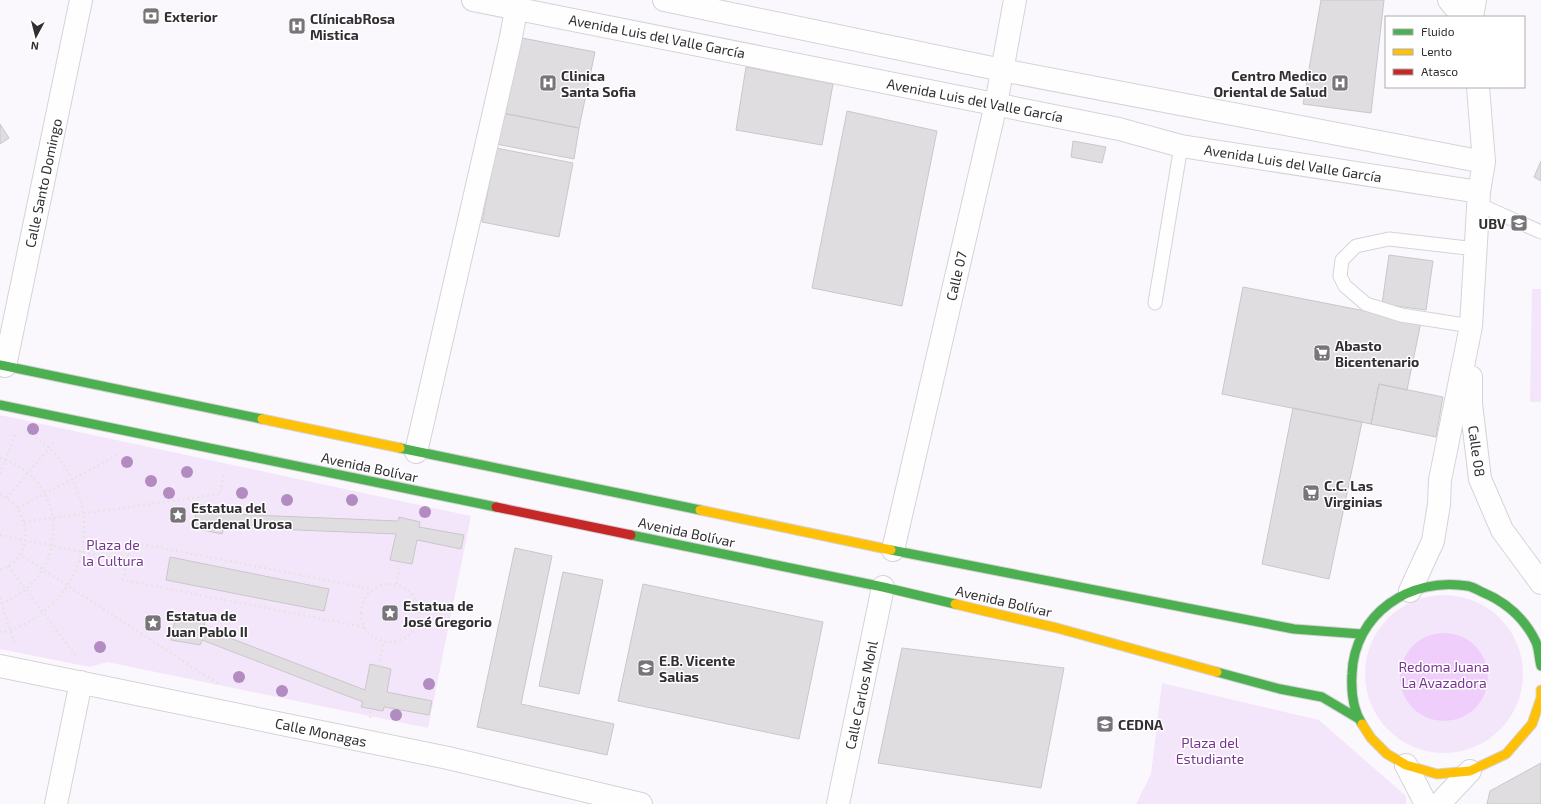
<svg xmlns="http://www.w3.org/2000/svg" width="1541" height="804" viewBox="0 0 1541 804" font-family="'Exo 2',sans-serif">
<rect width="100%" height="100%" fill="#faf8fc"/>
<!-- green -->
<path fill="#f4e6fa" d="M1532 289H1541V402H1530Z
M0 415 471 516 428 728 107 662 90 667 0 649Z
M1365 674a79 79 0 1 1 158 0a79 79 0 1 1-158 0Z
M1162 683 1319 720 1406 796V804H1136L1151 774Z"/>
<!-- water -->
<path fill="#efcefc" d="M1400 677a44 44 0 1 1 88 0a44 44 0 1 1-88 0Z"/>
<!-- building -->
<path fill="#e0dde1" stroke="#c9c7ca" d="M1321 0H1384L1371 113 1303 104Z
M517 37 595 52 579 128 502 113Z
M746 67 833 84 822 145 736 130Z
M847 111 937 131 902 306 812 288Z
M502 113 579 128 574 159 496 144Z
M0 124 9 138 0 144Z
M1073 141 1106 147 1102 163 1071 157Z
M496 148 573 163 559 237 482 222Z
M1541 161V181L1534 177Z
M1389 255 1433 261 1426 310 1382 304Z
M1243 287 1421 322 1407 390 1379 384 1371 424 1222 394Z
M1379 384 1443 397 1436 437 1371 424Z
M1293 408 1362 422 1329 579 1262 564Z
M198 504 228 510 227 514 398 521 399 517 420 522 419 527 464 535 461 549 417 540 412 564 390 560 396 534 224 527 222 534 193 528Z
M515 548 552 556 521 704 614 724 607 755 477 727Z
M170 557 329 589 324 611 166 580Z
M563 572 603 580 579 694 539 686Z
M643 584 823 622 799 739 618 701Z
M176 615 205 621 204 628 365 690 370 664 391 669 387 692 432 701 429 715 384 707 383 711 361 707 363 702 202 640 200 645 171 640Z
M902 648 1064 668 1041 788 878 763Z
M1541 763V804H1487L1490 791Z"/>
<g fill="none" stroke-linecap="round" stroke-linejoin="round">
<!-- lane casing -->
<g stroke="#d5d3d7" stroke-width="15">
<path id="lane" d="M1478 204 1541 232
M1155 303 1181 146
M1471 326 1401 315 1366 304 1345 286 1340 276 1342 260 1356 246 1389 239 1476 249"/>
</g>
<!-- street casing -->
<g stroke="#d5d3d7" stroke-width="24">
<path id="street" d="M473 0 1119 129 1181 146 1479 192
M664 0 1002 70 1484 162
M1449 0 1463 17
M1472 17 1475 0
M5 366 81 0
M1471 377V404L1480 479 1502 530 1541 583
M416 452 510 42 518 0
M893 550 996 104 1015 0
M1410 591 1433 541 1439 504 1440 480 1471 326 1479 192 1484 162 1478 87
M0 666 448 758 641 804
M1406 765 1426 804
M56 804 81 682
M838 804 883 587
M1439 804 1470 771"/>
</g>
<!-- fast casing -->
<g stroke="#d5d3d7" stroke-width="11">
<path id="fast" d="M0 365 262 419
M0 405 496 507
M400 448 700 510
M631 535 883 587 955 604
M891 550 1294 629 1361 634
M1217 672 1280 689 1322 697 1359 719
M1362 724C1353 710 1351 691 1352 674 1354 614 1410 576 1468 586 1473 587 1478 590 1482 592 1506 602 1525 619 1536 642 1539 649 1539 659 1541 666"/>
</g>
<!-- slow casing -->
<g stroke="#d5d3d7" stroke-width="11">
<path id="slow" d="M262 419 400 448
M700 510 891 550
M955 604 1057 628 1217 672
M1362 724 1371 738 1387 754 1406 765 1437 774 1470 771 1506 754 1532 724 1541 698V690"/>
</g>
<!-- jam casing -->
<g stroke="#d5d3d7" stroke-width="11">
<path id="jam" d="M496 507 631 535"/>
</g>
<!-- path -->
<path stroke="#e5e4e5" stroke-width="2.5" stroke-dasharray="2 3" stroke-linecap="butt" d="M0 458C72 480 71 578 0 604
M0 474 16 431
M0 494C32 509 36 558 0 570
M7 498 55 441
M18 508 119 454
M24 522 220 494 224 474
M0 535 127 561
M19 554 220 685
M8 566 76 656
M361 613a29 29 0 1 1 58 0a29 29 0 1 1-58 0Z
M396 584 401 562
M0 598 15 645
M364 627 123 580 131 542 372 589
M0 632C13 631 26 624 36 617 86 584 99 518 66 469 58 457 49 446 36 438
M379 666 383 641
M370 718 371 709"/>
<!-- lane -->
<use href="#lane" stroke="#fefeff" stroke-width="13"/>
<!-- street -->
<use href="#street" stroke="#fefeff" stroke-width="22"/>
<!-- fast -->
<use href="#fast" stroke="#4caf50" stroke-width="9"/>
<!-- slow -->
<use href="#slow" stroke="#ffc107" stroke-width="9"/>
<!-- jam -->
<use href="#jam" stroke="#c62828" stroke-width="9"/>
</g>
<!-- trees -->
<g fill="#b28cc1">
<circle cx="33" cy="429" r="6"/>
<circle cx="127" cy="462" r="6"/>
<circle cx="187" cy="472" r="6"/>
<circle cx="151" cy="481" r="6"/>
<circle cx="169" cy="493" r="6"/>
<circle cx="242" cy="493" r="6"/>
<circle cx="287" cy="500" r="6"/>
<circle cx="352" cy="500" r="6"/>
<circle cx="425" cy="512" r="6"/>
<circle cx="100" cy="647" r="6"/>
<circle cx="239" cy="677" r="6"/>
<circle cx="429" cy="684" r="6"/>
<circle cx="282" cy="691" r="6"/>
<circle cx="396" cy="715" r="6"/>
</g>
<!-- icons -->
<defs>
<g id="bank-square" transform="scale(0.9)"><rect x="-9" y="-9" width="18" height="18" rx="4" fill="#787579" stroke="#fff"/><path d="M-6-4H6V4H-6ZM0-2.3a2.3 2.3 0 1 0 0 4.6a2.3 2.3 0 1 0 0-4.6Z" fill="#fff"/></g>
<g id="hospital-square" transform="scale(0.9)"><rect x="-9" y="-9" width="18" height="18" rx="4" fill="#787579" stroke="#fff"/><path d="M-5-5h3v3.5h4V-5h3V5h-3V1.5h-4V5h-3Z" fill="#fff"/></g>
<g id="university-square" transform="scale(0.9)"><rect x="-9" y="-9" width="18" height="18" rx="4" fill="#787579" stroke="#fff"/><path d="M0-5L7-2L0 1L-7-2ZM-4 1L0 2.5L4 1V4Q0 6-4 4Z" fill="#fff"/></g>
<g id="supermarket-square" transform="scale(0.9)"><rect x="-9" y="-9" width="18" height="18" rx="4" fill="#787579" stroke="#fff"/><path d="M-6-5.5h2.5l.6 2H6L4.5 2H-2.5L-4.4-4H-6ZM-1.5 3.2a1.3 1.3 0 1 0 .1 0ZM3 3.2a1.3 1.3 0 1 0 .1 0Z" fill="#fff"/></g>
<g id="sight-square" transform="scale(0.9)"><rect x="-9" y="-9" width="18" height="18" rx="4" fill="#787579" stroke="#fff"/><path d="M0-6L1.8-2.2L6-1.7L2.9 1.2L3.7 5.4L0 3.3L-3.7 5.4L-2.9 1.2L-6-1.7L-1.8-2.2Z" fill="#fff"/></g>
<g id="school-square" transform="scale(0.9)"><rect x="-9" y="-9" width="18" height="18" rx="4" fill="#787579" stroke="#fff"/><path d="M0-5L7-2L0 1L-7-2ZM-4 1L0 2.5L4 1V4Q0 6-4 4Z" fill="#fff"/></g>
</defs>
<g fill-rule="evenodd">
<use href="#bank-square" x="151" y="16"/>
<use href="#hospital-square" x="297" y="26"/>
<use href="#hospital-square" x="548" y="83"/>
<use href="#hospital-square" x="1340" y="83"/>
<use href="#university-square" x="1519" y="223"/>
<use href="#supermarket-square" x="1322" y="353"/>
<use href="#supermarket-square" x="1311" y="493"/>
<use href="#sight-square" x="178" y="515"/>
<use href="#sight-square" x="390" y="613"/>
<use href="#sight-square" x="153" y="623"/>
<use href="#school-square" x="646" y="668"/>
<use href="#school-square" x="1105" y="724"/>
</g>
<g text-anchor="middle" dominant-baseline="central" stroke-width="3" stroke-linejoin="round" paint-order="stroke">
<!-- poi labels -->
<g font-size="14" font-weight="bold" fill="#322f33" stroke="#fff" text-anchor="start">
<text x="164" y="16">Exterior</text>
<text x="310" y="18">ClínicabRosa<tspan x="310" dy="16">Mistica</tspan></text>
<text x="561" y="75">Clinica<tspan x="561" dy="16">Santa Sofia</tspan></text>
<text x="1327" y="75" text-anchor="end">Centro Medico<tspan x="1327" dy="16">Oriental de Salud</tspan></text>
<text x="1506" y="223" text-anchor="end">UBV</text>
<text x="1335" y="345">Abasto<tspan x="1335" dy="16">Bicentenario</tspan></text>
<text x="1324" y="485">C.C. Las<tspan x="1324" dy="16">Virginias</tspan></text>
<text x="191" y="507">Estatua del<tspan x="191" dy="16">Cardenal Urosa</tspan></text>
<text x="403" y="605">Estatua de<tspan x="403" dy="16">José Gregorio</tspan></text>
<text x="166" y="615">Estatua de<tspan x="166" dy="16">Juan Pablo II</tspan></text>
<text x="659" y="660">E.B. Vicente<tspan x="659" dy="16">Salias</tspan></text>
<text x="1118" y="724">CEDNA</text>
</g>
<!-- street labels -->
<g font-size="14" fill="#322f33" stroke="#fff">
<text transform="translate(657 36) rotate(11)">Avenida Luis del Valle García</text>
<text transform="translate(975 100) rotate(11)">Avenida Luis del Valle García</text>
<text transform="translate(1293 163) rotate(9)">Avenida Luis del Valle García</text>
<text transform="translate(43 183) rotate(-78)">Calle Santo Domingo</text>
<text transform="translate(956 276) rotate(-77)">Calle 07</text>
<text transform="translate(1477 451) rotate(82)">Calle 08</text>
<text transform="translate(370 467) rotate(12)">Avenida Bolívar</text>
<text transform="translate(687 532) rotate(12)">Avenida Bolívar</text>
<text transform="translate(1004 601) rotate(13)">Avenida Bolívar</text>
<text transform="translate(861 695) rotate(-78)">Calle Carlos Mohl</text>
<text transform="translate(321 732) rotate(12)">Calle Monagas</text>
</g>
<!-- park labels -->
<g font-size="14" fill="#783490" stroke="#fff">
<text x="113" y="544">Plaza de<tspan x="113" dy="16">la Cultura</tspan></text>
<text x="1444" y="666">Redoma Juana<tspan x="1444" dy="16">La Avazadora</tspan></text>
<text x="1210" y="742">Plaza del<tspan x="1210" dy="16">Estudiante</tspan></text>
</g>
</g>
<!-- legend -->
<rect x="1385" y="16" width="140" height="72" fill="#ffffff" stroke="#adacad"/>
<rect x="1393" y="29" width="20" height="6" fill="#4caf50" stroke="#adacad"/>
<text x="1421" y="36" font-size="12" fill="#322f33">Fluido</text>
<rect x="1393" y="49" width="20" height="6" fill="#ffc107" stroke="#adacad"/>
<text x="1421" y="56" font-size="12" fill="#322f33">Lento</text>
<rect x="1393" y="69" width="20" height="6" fill="#c62828" stroke="#adacad"/>
<text x="1421" y="76" font-size="12" fill="#322f33">Atasco</text>
<!-- north arrow -->
<g transform="translate(36 36) rotate(187)" stroke="#ffffff" stroke-width="3" paint-order="stroke">
<path d="M0-3L7 15L0 10L-7 15Z" fill="#322f33"/>
<text y="-6" font-size="11" font-weight="bold" text-anchor="middle" fill="#322f33">N</text>
</g>
</svg>
